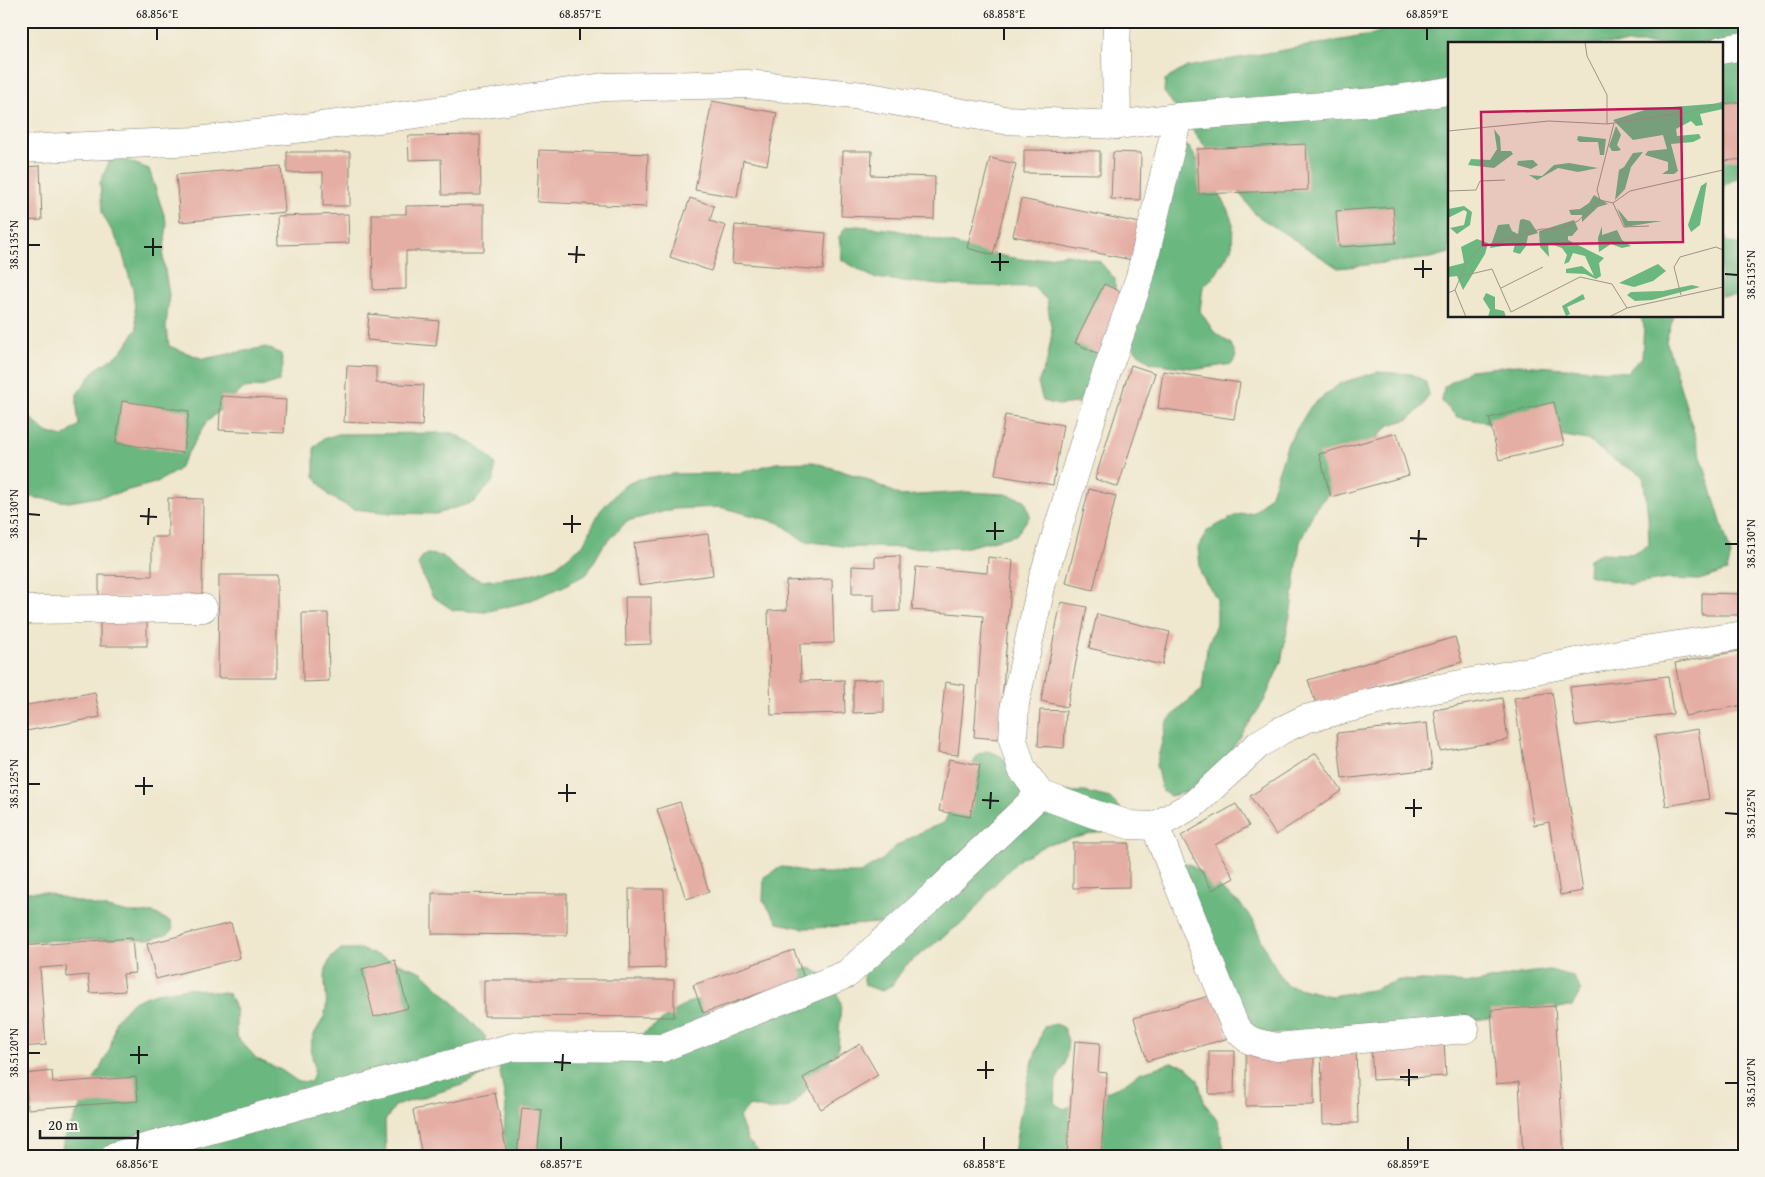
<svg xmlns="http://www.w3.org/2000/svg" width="1765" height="1177" viewBox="0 0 1765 1177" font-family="'Gentium Book Plus',serif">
<rect width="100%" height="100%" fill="#f7f3e8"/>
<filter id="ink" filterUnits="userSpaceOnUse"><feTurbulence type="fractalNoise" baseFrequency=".02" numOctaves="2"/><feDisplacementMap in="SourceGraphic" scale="10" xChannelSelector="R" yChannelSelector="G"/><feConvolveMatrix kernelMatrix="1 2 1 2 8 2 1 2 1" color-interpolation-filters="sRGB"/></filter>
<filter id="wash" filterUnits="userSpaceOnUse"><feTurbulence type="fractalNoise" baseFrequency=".0096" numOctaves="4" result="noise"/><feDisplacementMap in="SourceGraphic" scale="20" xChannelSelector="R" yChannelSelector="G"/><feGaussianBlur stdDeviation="1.12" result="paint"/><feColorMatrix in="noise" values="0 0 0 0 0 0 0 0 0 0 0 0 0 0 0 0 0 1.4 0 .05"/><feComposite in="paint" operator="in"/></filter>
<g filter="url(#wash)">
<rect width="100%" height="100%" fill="#efe7ce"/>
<!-- forest -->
<path fill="#6ab780" stroke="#436a4e" d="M1413 21H1744V174L1724 185 1721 210V44H1449V253L1430 258 1338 268 1256 215 1164 92 1165 80 1187 67 1370 35Z
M1181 146 1189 147 1225 203 1233 224 1232 248 1216 274 1203 287 1200 311 1214 332 1231 344 1236 356 1232 364 1199 369 1151 363 1135 350 1129 319Z
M112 155 149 169 167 224 163 258 169 295 166 328 169 346 203 359 266 347 281 354 283 366 279 381 264 386 244 388 206 423 177 471 155 483 110 495 69 502 21 496V415L29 417 46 432 63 437 79 425 77 408V394L95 370 121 352 137 329 133 290 121 248 102 213 100 183Z
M858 226 896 230 1007 257 1029 260 1067 254 1099 261 1115 279 1116 340 1078 403 1058 405 1043 401 1038 383 1047 361 1052 333 1047 300 1033 287 940 285 874 278 842 260 839 237 846 227Z
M1721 229 1729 243 1744 245V297L1721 296Z
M1640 316H1674L1666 340 1731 555 1727 571 1699 580 1667 579 1631 585 1588 575 1589 559 1601 553 1631 554 1649 545 1648 515 1643 475 1617 462 1587 440 1457 417 1442 402 1444 387 1470 370 1518 365 1627 372 1642 357 1644 326Z
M1377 372 1412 374 1425 381 1429 394 1423 406 1409 419 1389 425 1315 509 1300 542 1291 610 1281 662 1264 701 1215 775 1193 791 1170 796 1162 791 1156 765 1167 722 1182 706 1202 690 1207 648 1217 621V599L1201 575 1198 547 1208 530 1237 515 1255 512 1271 494 1288 443 1311 406 1341 383Z
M453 433 480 448 495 463 494 480 474 502 436 514 391 513 353 509 329 496 314 476V447L323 439 338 434Z
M813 462 864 478 901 496 968 492 1005 494 1025 500 1030 516 1016 535 963 548 849 547 804 541 780 523 720 507 674 509 627 521 603 546 587 574 560 588 526 602 485 612 453 610 432 596 418 565 422 557 427 554 443 556 458 571 482 581 528 575 555 567 583 545 600 511 622 487 638 479 672 474 740 473 776 463Z
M986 751C1016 756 1009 777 1025 796L1062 792H1085L1110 798 1121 809 1105 831 1048 844 1021 858 992 887 968 918 905 966 892 985 881 991 865 985 862 968 883 931 878 923 815 928H802L778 923 763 900 764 877 781 867 791 868 808 873H860L882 860 896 846 925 830 944 823 978 754Z
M1166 858 1191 865 1240 904 1253 920 1266 951 1286 985 1330 996 1372 990 1399 980 1475 983 1519 974 1549 970 1573 976 1581 991 1572 1006 1468 1021 1261 1035 1227 1006Z
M21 892H43L71 900 129 913H154L171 922 173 930 168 934 152 939 21 941Z
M341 949H360L422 972 457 1006 485 1036 490 1062 485 1074 462 1085 395 1106 385 1121 386 1156H61L64 1138 110 1049 116 1020 132 1002 156 993 188 988 229 994 236 1011V1036L257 1059 281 1070 297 1081 311 1082C318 1063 312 1065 311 1048 310 1034 323 1024 325 1013 330 995 319 977 330 960 332 956 338 952 341 949Z
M810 968 823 975 832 983 841 1003 838 1050 800 1097 790 1107 770 1110 750 1106 739 1117 748 1141 764 1156H502L506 1106 498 1061 630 1043 687 1003Z
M1056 1024 1063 1027 1068 1041 1065 1065 1056 1080 1055 1104 1064 1109 1121 1086 1139 1073 1171 1063 1186 1066 1198 1080 1204 1102 1218 1122 1225 1153 1227 1156H1014C1019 1112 1029 1069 1044 1027Z"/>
<g id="blocks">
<!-- building -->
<path fill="#e5aea4" d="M712 101 777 113 767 165 743 160 737 197 695 190Z
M1744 102V159L1724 161 1721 133V104Z
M480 135 481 195H442L441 159 409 160 408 136Z
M1306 144 1308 190 1199 194 1197 149Z
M539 150 648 154 646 207 537 202Z
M1024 150 1100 151V174L1024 173Z
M843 151H872L871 175 935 177 934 219 841 216Z
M287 152H350V206H323V172L287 173Z
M1113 152 1141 153 1140 200 1111 199Z
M990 158 1016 164 993 255 967 248Z
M40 166 42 220 21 221V167Z
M281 166 285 212 180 222 176 175Z
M690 198 714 206 710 221 726 226 711 271 670 257Z
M1021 199 1145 224 1137 261 1013 236Z
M484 205V251H406V289L373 290 372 214H406V206Z
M1393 207 1396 243 1339 247 1336 211Z
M348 214 349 243 278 245 277 216Z
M735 225 826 233 823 270 732 263Z
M1104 284 1128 295 1099 354 1075 343Z
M369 314 439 321 436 346 367 340Z
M1131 365 1155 373 1118 487 1095 479Z
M347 366 376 367V383L424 385 422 426 344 422Z
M1163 371 1240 383 1234 419 1158 408Z
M221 396 286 400 284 433 219 430Z
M122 401 189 411 183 453 116 443Z
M1554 402 1564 445 1499 460 1489 418Z
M1005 415 1063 425 1053 485 995 475Z
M1397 433 1409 475 1331 497 1319 454Z
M1089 489 1116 496 1093 590 1066 583Z
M168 498 203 499 202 599 99 597V575L152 576V537H168Z
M708 534 713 575 639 585 634 543Z
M900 556V611L874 612V594H852V566L875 567V557Z
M988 557 1013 560 999 739 974 737 983 616 912 610 916 567 987 573Z
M219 575H277V678H218Z
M832 579 834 643 800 644 801 681 844 680 845 713 771 715 768 611 787 610 786 581Z
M1702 593 1744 594V615H1702Z
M625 597H651V644L626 645Z
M1061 602 1087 607 1067 707 1041 701Z
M302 613H328L329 681 303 682Z
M1097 614 1170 632 1162 665 1089 648Z
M147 621V646H100V622Z
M1455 637 1462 662 1316 704 1308 680Z
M1744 650V705L1685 716 1675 663Z
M1668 676 1673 714 1575 726 1570 687Z
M884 679V712L853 713V680Z
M945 682 965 685 958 755 938 753Z
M95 692 100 717 21 732V700L23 706Z
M1552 692 1583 891 1560 895 1549 822 1534 825 1514 698Z
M1502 698 1508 740 1440 751 1434 710Z
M1040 710 1066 711 1064 748 1038 746Z
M1427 723 1432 769 1342 779 1337 733Z
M1698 729 1709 799 1666 806 1655 736Z
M1316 753 1342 791 1276 835 1250 796Z
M949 759 980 765 970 817 939 811Z
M680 802 709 892 686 899 657 809Z
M1236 804 1249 826 1215 845 1234 878 1212 890 1181 836Z
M1073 843H1129V887L1073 888Z
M629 889H664L665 968 630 969Z
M432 893 567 894V935L432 934Z
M231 923 240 958 156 979 147 944Z
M132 938 135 973 123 974 125 991 90 993 88 975 67 977 66 966 40 968 46 1045 21 1047V946Z
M794 950 804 978 703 1013 693 985Z
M395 960 408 1008 374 1017 362 969Z
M484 980H674V1017L484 1016Z
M1216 994 1229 1038 1147 1061 1134 1018Z
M1555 1006 1564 1156H1523L1519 1082 1496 1084 1491 1010Z
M1444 1040 1446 1076 1373 1080 1371 1043Z
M1075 1041 1100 1043 1098 1072 1107 1073 1101 1156 1067 1154Z
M860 1044 878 1075 821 1109 803 1078Z
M1356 1045 1358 1123 1323 1124 1321 1046Z
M1209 1051H1235L1234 1094H1209Z
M1314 1052V1105L1246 1106V1053Z
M52 1071 53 1083 136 1077 138 1101 28 1109 25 1074Z
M495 1093 507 1153 492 1156H422L413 1110Z
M522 1108 542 1110 537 1156H517Z"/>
</g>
</g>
<g filter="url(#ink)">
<use href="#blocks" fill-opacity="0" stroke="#868275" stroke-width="1"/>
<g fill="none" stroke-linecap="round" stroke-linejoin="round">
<!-- minor casing -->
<g stroke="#868275" stroke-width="29">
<path id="minor" d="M1178 117 1140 277 1099 394 1043 578 1015 703 1013 740 1022 769 1040 794 1094 814 1130 825 1155 826 1194 804 1259 744 1280 731 1305 719 1398 696 1624 653 1744 635
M1117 125 1116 52 1117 21
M21 610 203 608
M1155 826 1235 1026C1247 1043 1257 1043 1277 1047L1465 1029
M115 1156 513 1047 662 1048 847 974 941 889 1040 794"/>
</g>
<!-- major casing -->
<g stroke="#868275" stroke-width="29">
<path id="major" d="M1721 50 1744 46
M21 149 197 141 394 117 604 87 747 84 864 96 1004 120 1117 125 1178 117 1376 102 1449 91"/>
</g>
<!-- minor -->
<use href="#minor" stroke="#fff" stroke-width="28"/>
<!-- major -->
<use href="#major" stroke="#fff" stroke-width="28"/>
</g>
</g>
<!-- ticks -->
<path fill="none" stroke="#1c1c1c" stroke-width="2" d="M157 40V28M580 40V28M1004 40V28M1427 40V28M28 245H40M144 247H162M568 254 585 255M153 256V238M991 262H1009M576 263 577 246M1414 269H1432M1000 271V253M1725 274 1738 275M1423 278V260M28 514 40 515M140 516 157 517M563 524H581M148 525 149 508M986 531H1004M572 533V515M1410 538 1427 539M995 540V522M1725 544H1738M1418 547 1419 530M28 784H40M135 786H153M558 793H576M144 795V777M982 800 999 801M567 802V784M1405 808H1422M990 809 991 792M1725 813 1738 814M1414 817V799M28 1053H40M130 1055H148M554 1062 571 1063M139 1064V1046M977 1070H994M562 1071 563 1054M1400 1077H1418M986 1079V1061M1725 1083H1738M1409 1086V1069M137 1150 138 1137M561 1150V1137M984 1150V1137M1408 1150V1137"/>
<!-- overview -->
<g transform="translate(1448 42)">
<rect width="275" height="275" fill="#efe7ce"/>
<path d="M275 61V67L252 72 255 83 248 84 243 79 228 87 229 94 251 92 253 96 245 100 223 102 230 129 226 132H214L220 128V120L197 113 200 109 219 107 215 93 185 98 165 78 200 67ZM168 84 173 93 169 103 173 108 169 109H164L161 104ZM46 87 52 95 53 109H63L65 112 46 126 20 123 23 117 42 118 49 107ZM130 94 158 97 156 113H152L150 100H132L129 98ZM195 110 183 125 177 147 167 158 171 128 176 125 185 111ZM85 118 90 123 83 127 69 123 70 119ZM121 121 150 126 130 130 110 126 89 138 81 133 94 134 106 123ZM259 140 252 183 243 190 240 183 253 144ZM146 153 160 162 150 165 134 180V173H123L121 168 132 167 141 161ZM16 164 24 170 22 183 9 192 2 186 16 183 19 170 16 168 0 176V167ZM169 166 180 179H214L177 185ZM75 177 82 179 90 191 80 194 78 204 72 212 65 210 67 202 42 206 50 183 61 182 64 189 70 192 72 178ZM126 178 130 187 124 194H120V198L156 216 151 221 153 234 148 237 137 232 118 231V227L134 224 146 234 137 214 125 211 121 220 116 222 119 213 114 206 100 201 101 215 92 205 91 189ZM154 184V193L169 188 174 198 183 204 174 206 163 202 151 210 150 196ZM29 197 40 201 37 212 15 248 9 234 0 235V225L16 221 13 205ZM210 222 218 229 205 239 186 245 171 241ZM244 243 252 245 204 258 187 259 179 253 183 250 215 249ZM38 251 47 255V267L56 269 58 275H40L42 268 35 257ZM135 252 137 257 119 265 122 272 118 274 114 264Z" fill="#6ab780"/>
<path fill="none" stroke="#9b9687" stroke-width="1" d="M137 0 139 14 159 53V82M166 81 149 148 152 158 165 161 182 149 275 128M0 89 101 79 159 82 241 70 275 60M0 149 28 148 32 139 57 138M165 161 176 185 201 184M14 234 44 227 63 270 132 235 164 242 179 266M53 246 95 225M7 248 18 275M0 251 7 248 18 222 31 206 93 187H110L130 179 152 158M233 253 226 225 232 215 268 205 275 208M161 275 179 266 275 245"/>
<path fill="#c2185b" fill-opacity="0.15" stroke="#c2185b" stroke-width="2.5" d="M233 66 235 200 35 203 33 70Z"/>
<rect width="275" height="275" fill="none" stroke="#1c1c1c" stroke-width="2.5"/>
</g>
<!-- margin -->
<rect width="1765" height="1177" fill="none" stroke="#f7f3e8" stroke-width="55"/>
<!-- scale -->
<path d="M40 1130v8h98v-8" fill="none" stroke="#1c1c1c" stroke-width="2.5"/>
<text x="48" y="1130" font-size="15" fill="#1c1c1c" stroke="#f7f3e8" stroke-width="4" paint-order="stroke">20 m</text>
<rect x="28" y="28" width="1710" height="1122" fill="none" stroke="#1c1c1c" stroke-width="2"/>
<g font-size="12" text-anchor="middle" fill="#1c1c1c">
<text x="157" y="18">68.856°E</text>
<text x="580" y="18">68.857°E</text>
<text x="1004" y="18">68.858°E</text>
<text x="1427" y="18">68.859°E</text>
<text transform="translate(14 245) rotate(-90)" y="4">38.5135°N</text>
<text transform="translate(1751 275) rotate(-90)" y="4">38.5135°N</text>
<text transform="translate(14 514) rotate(-90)" y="4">38.5130°N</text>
<text transform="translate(1751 544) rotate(-90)" y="4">38.5130°N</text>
<text transform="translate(14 784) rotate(-90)" y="4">38.5125°N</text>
<text transform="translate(1751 814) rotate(-90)" y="4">38.5125°N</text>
<text transform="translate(14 1053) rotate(-90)" y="4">38.5120°N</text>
<text transform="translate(1751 1083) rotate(-90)" y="4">38.5120°N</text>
<text x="137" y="1168">68.856°E</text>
<text x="561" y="1168">68.857°E</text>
<text x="984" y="1168">68.858°E</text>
<text x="1408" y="1168">68.859°E</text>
</g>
</svg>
